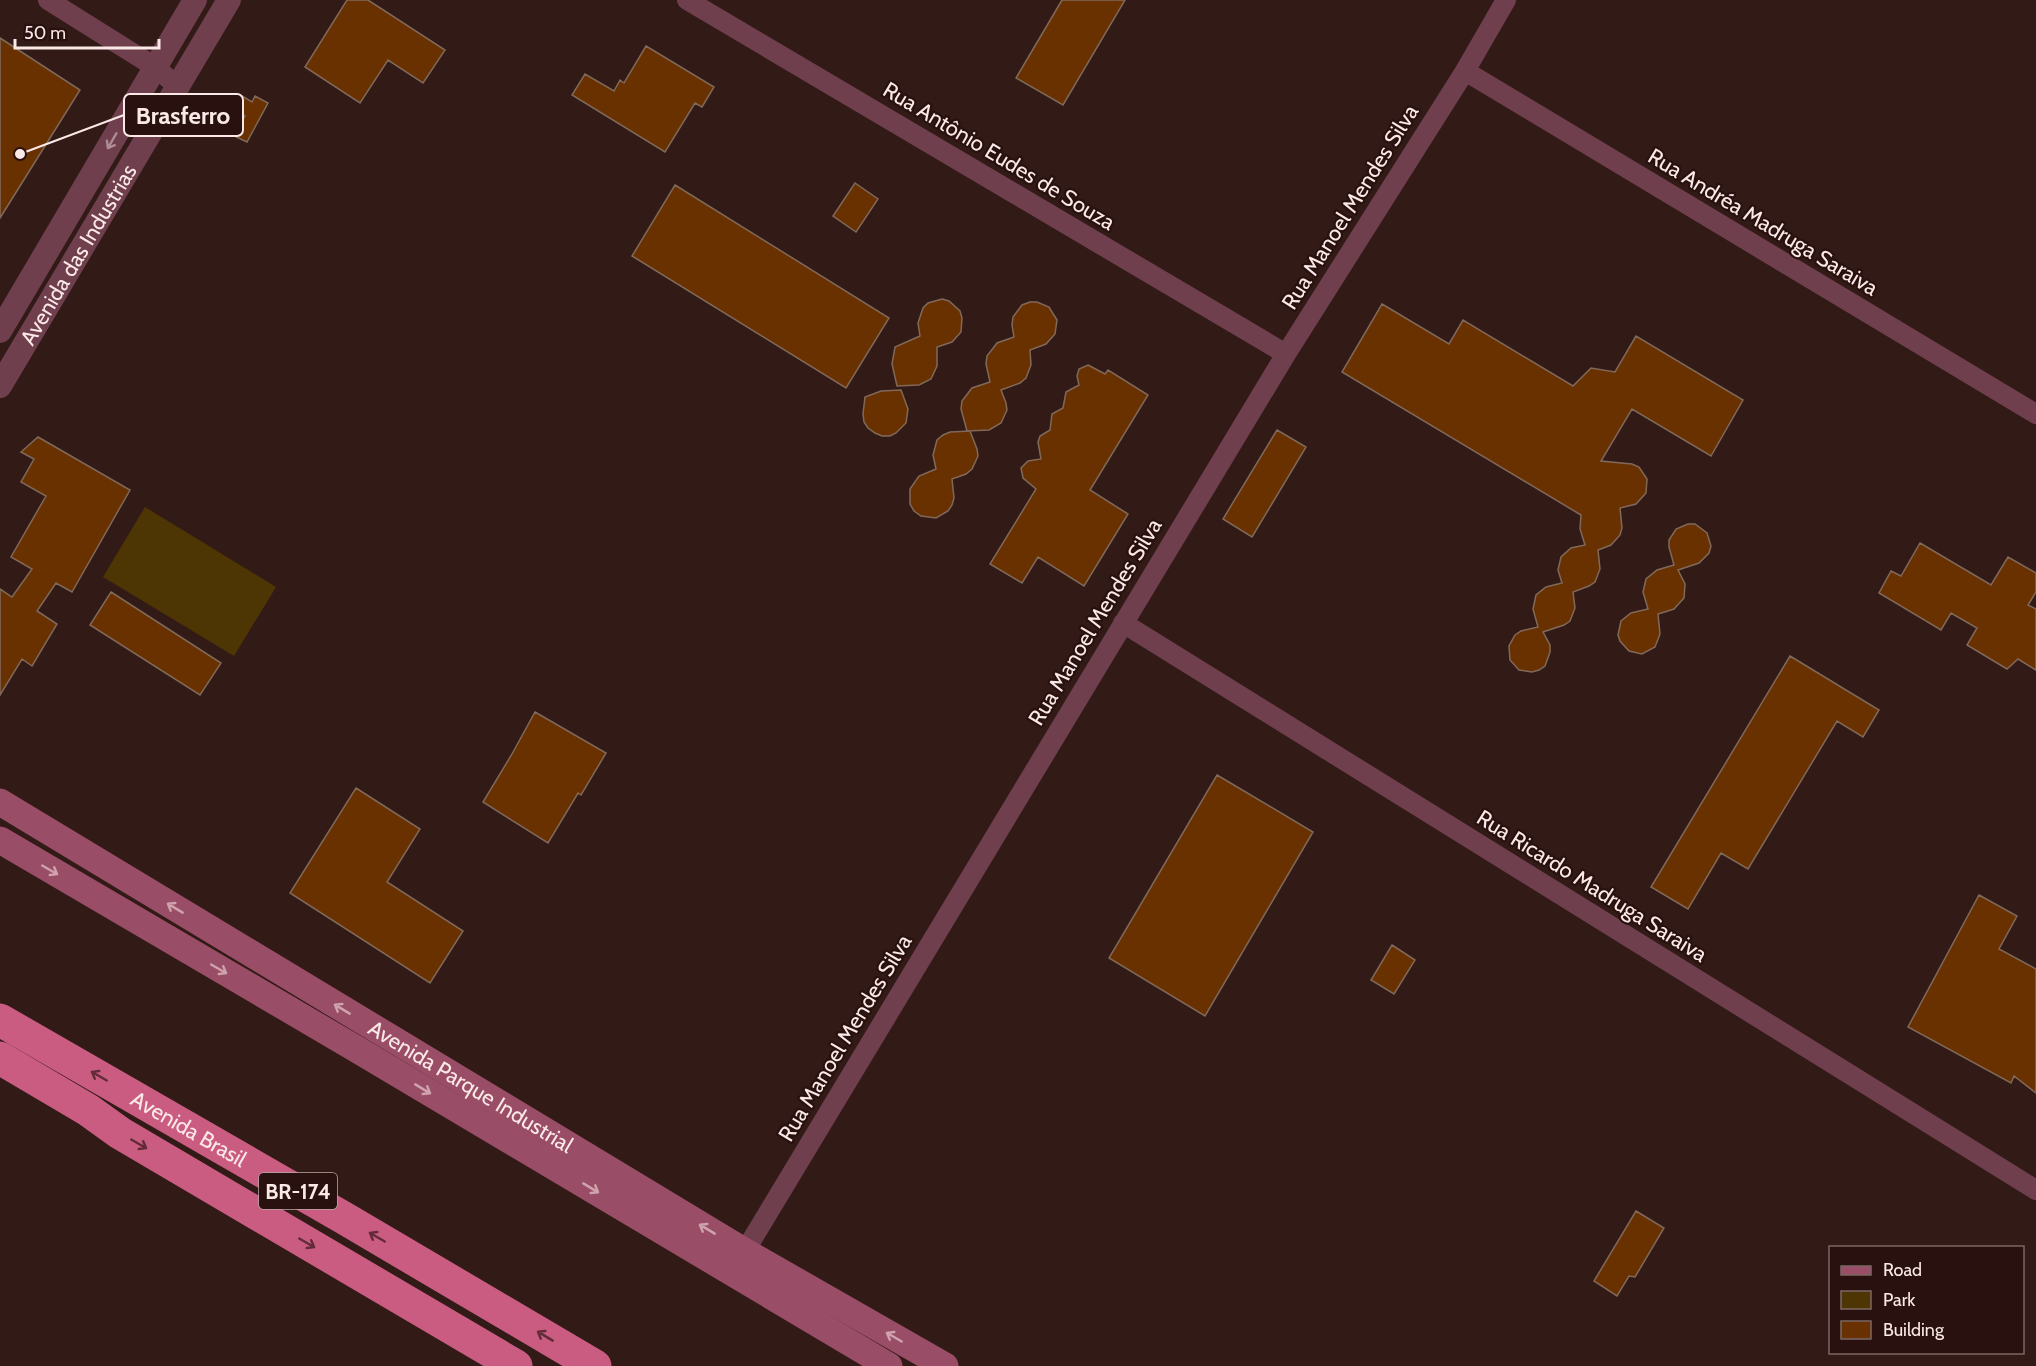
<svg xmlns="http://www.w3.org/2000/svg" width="2036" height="1366" viewBox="0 0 2036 1366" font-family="Cabin,sans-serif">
<rect width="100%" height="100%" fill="#321a17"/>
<!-- green -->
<path fill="#4d3504" d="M145 507 276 587 234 656 103 577Z"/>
<!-- building -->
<path fill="#693100" stroke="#81695a" stroke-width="1.5" d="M347 0H368L445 50 423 83 388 60 360 103 305 67Z
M1062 0H1125L1063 105 1016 78Z
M0 38 80 90 0 218Z
M646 46 714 87 702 107 695 103 665 152 572 95 585 74 614 91 620 80 624 83Z
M242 96 252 102 255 96 268 103 247 142 234 136 245 116 235 110Z
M855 183 878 199 856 232 833 216Z
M675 185 889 318 846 388 632 256Z
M942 299 949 301 960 311 962 318 961 332 952 342 937 347V366L931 379 919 385 897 386 892 364 895 347 920 336 918 323 923 308 928 303Z
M1030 302H1037L1049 307 1057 320 1055 334 1046 344 1030 350 1031 365 1026 378 1020 383 1001 390 1006 403 1007 410 1001 423 989 430 967 431 961 409 962 401 972 388 990 382 986 364 987 356 997 343 1014 337 1012 325 1013 317 1022 305Z
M1382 304 1449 344 1463 320 1573 386 1591 368 1615 372 1636 336 1743 400 1711 456 1632 409 1601 461 1632 464 1639 467 1647 479 1646 493 1636 504 1620 508 1622 528 1620 535 1611 545 1598 550 1600 569 1595 582 1589 586 1573 592 1575 608 1570 621 1564 625 1543 632 1550 645V652L1545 666 1539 670 1532 672 1519 670 1510 660 1509 646 1515 635 1521 631 1538 627 1533 609 1536 595 1546 587 1562 583 1558 570 1561 557 1571 548 1585 545 1580 529 1581 515 1342 372Z
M1088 365 1105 374 1108 370 1148 395 1090 490 1128 514 1084 586 1038 557 1022 583 990 564 1036 489 1023 478 1021 468 1028 461 1041 459 1038 442 1040 436 1050 430 1052 414 1063 408 1066 392 1079 385 1077 376 1079 369Z
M901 390 908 409 906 423 896 433 890 436H882L875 433 868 428 864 422 863 414 865 397 881 391Z
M1277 430 1306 447 1252 537 1223 519Z
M970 431 977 449 978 456 972 469 966 474 952 479 954 498 952 505 948 511 936 518 921 516 914 511 910 504V489L919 476 936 469 933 455 937 440 943 435 950 432Z
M38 437 130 490 72 592 56 583 37 611 57 624 32 666 22 659 0 695V589L12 597 32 569 11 557 46 496 21 482 34 459 21 452Z
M1688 524H1695L1707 533 1711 546 1709 553 1699 563 1678 570 1685 584 1684 598 1674 609 1658 614 1660 634 1655 647 1642 654 1629 651 1620 641 1618 635 1621 621 1631 613 1648 609 1643 592 1646 579 1657 570 1674 565 1669 547V540L1676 529Z
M1920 543 1991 585 2008 557 2036 573V592L2028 605 2036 609V670L2018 659 2007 669 1967 645 1977 628 1951 613 1941 630 1879 593 1891 571 1901 576Z
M111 592 221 663 200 695 90 625Z
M1790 656 1879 710 1863 737 1837 721 1748 869 1721 853 1688 909 1651 887Z
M535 712 606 753 581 795 578 793 548 843 483 802 512 754Z
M1217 775 1313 832 1205 1016 1109 958Z
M356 788 420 829 387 882 463 931 430 983 290 893Z
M1979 895 2017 916 1999 949 2036 969V1093L2014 1076 2011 1083 1908 1027Z
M1392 945 1415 960 1394 994 1371 980Z
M1636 1211 1664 1228 1635 1277 1629 1276 1617 1296 1594 1281Z"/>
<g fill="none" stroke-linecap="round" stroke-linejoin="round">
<!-- minor -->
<path stroke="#6f3f4e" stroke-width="20" d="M48 0 155 67 177 86
M687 0 1286 354
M1465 71 2036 414
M1123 623 2036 1190
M739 1261 1286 354 1465 71 1506 0"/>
<!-- tertiary -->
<g stroke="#6f3f4e" stroke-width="24">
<path d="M0 331 195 0"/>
<path id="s1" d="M0 386 229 0"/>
</g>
<!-- secondary -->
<g stroke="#9a4d66" stroke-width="27">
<path id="s2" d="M0 802 744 1251 945 1366"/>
<path d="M0 840 358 1050 889 1366"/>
</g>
<!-- trunk -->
<g stroke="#ca5c82" stroke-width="33">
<path id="s3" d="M0 1020 344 1218 595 1366"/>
<path d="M0 1058 88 1110 120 1133 516 1366"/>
</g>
</g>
<!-- one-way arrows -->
<defs><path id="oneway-shaft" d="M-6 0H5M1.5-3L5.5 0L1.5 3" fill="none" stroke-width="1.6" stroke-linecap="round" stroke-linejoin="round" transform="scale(1.5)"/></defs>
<use stroke="#ae8c93" href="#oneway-shaft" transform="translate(112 141) rotate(120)"/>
<g stroke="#cfa3ad">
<use href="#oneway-shaft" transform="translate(50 870) rotate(30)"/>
<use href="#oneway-shaft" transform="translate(175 908) rotate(-149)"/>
<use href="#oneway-shaft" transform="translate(219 969) rotate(30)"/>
<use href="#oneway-shaft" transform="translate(342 1009) rotate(-149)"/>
<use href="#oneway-shaft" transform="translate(423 1089) rotate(31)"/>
<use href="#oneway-shaft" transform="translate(591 1188) rotate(31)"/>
<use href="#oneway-shaft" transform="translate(707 1229) rotate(-149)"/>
<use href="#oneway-shaft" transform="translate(894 1337) rotate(-150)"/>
</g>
<g stroke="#612b37">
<use href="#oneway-shaft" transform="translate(99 1076) rotate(-150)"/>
<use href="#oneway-shaft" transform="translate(139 1144) rotate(30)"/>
<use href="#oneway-shaft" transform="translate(377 1237) rotate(-150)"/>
<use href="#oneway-shaft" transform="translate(307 1243) rotate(30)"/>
<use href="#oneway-shaft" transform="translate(545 1336) rotate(-149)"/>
</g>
<g text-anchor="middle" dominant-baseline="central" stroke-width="4.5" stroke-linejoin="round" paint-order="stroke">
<!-- shield labels -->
<rect fill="#28110e" stroke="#bca8a6" stroke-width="1.5" x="259" y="1173" width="78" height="36" rx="4.5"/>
<g font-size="21" font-weight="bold" fill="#fbe9e7">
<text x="298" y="1191">BR-174</text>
</g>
<!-- street labels -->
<g font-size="22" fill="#fbe9e7" stroke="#28110e">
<text transform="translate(999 156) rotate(31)">Rua Antônio Eudes de Souza</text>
<text transform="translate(1350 207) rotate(-58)">Rua Manoel Mendes Silva</text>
<text transform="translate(1763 222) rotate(31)">Rua Andréa Madruga Saraiva</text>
<text stroke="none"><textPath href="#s1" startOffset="153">Avenida das Industrias</textPath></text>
<text transform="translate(1095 622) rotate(-59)">Rua Manoel Mendes Silva</text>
<text transform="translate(1592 886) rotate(32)">Rua Ricardo Madruga Saraiva</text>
<text transform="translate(845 1038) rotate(-59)">Rua Manoel Mendes Silva</text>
<text stroke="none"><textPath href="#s2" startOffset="550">Avenida Parque Industrial</textPath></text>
<text stroke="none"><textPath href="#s3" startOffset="218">Avenida Brasil</textPath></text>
</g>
</g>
<!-- callouts -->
<path fill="none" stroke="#fbe9e7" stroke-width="2" d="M20 154L124 115"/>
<circle fill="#fbe9e7" stroke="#28110e" stroke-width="2" cx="20" cy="154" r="6"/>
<rect fill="#28110e" stroke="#fbe9e7" stroke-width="2" x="124" y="94" width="119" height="42" rx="6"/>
<g font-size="24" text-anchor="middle" font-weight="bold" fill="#fbe9e7">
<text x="183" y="124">Brasferro</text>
</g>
<!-- legend -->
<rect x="1829" y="1246" width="195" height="108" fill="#28110e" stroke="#7c6765" stroke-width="1.5"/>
<rect x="1841" y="1266" width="30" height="9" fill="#9a4d66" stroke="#7c6765" stroke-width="1.5"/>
<text x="1883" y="1276" font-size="18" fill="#fbe9e7">Road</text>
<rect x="1841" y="1291" width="30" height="18" fill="#4d3504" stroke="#7c6765" stroke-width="1.5"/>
<text x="1883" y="1306" font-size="18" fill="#fbe9e7">Park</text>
<rect x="1841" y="1321" width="30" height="18" fill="#693100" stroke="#7c6765" stroke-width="1.5"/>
<text x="1883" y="1336" font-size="18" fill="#fbe9e7">Building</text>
<!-- scale -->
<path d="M15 39v9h144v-9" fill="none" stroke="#fbe9e7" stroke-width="3"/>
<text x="24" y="39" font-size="18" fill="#fbe9e7" stroke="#28110e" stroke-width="4.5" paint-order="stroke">50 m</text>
</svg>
